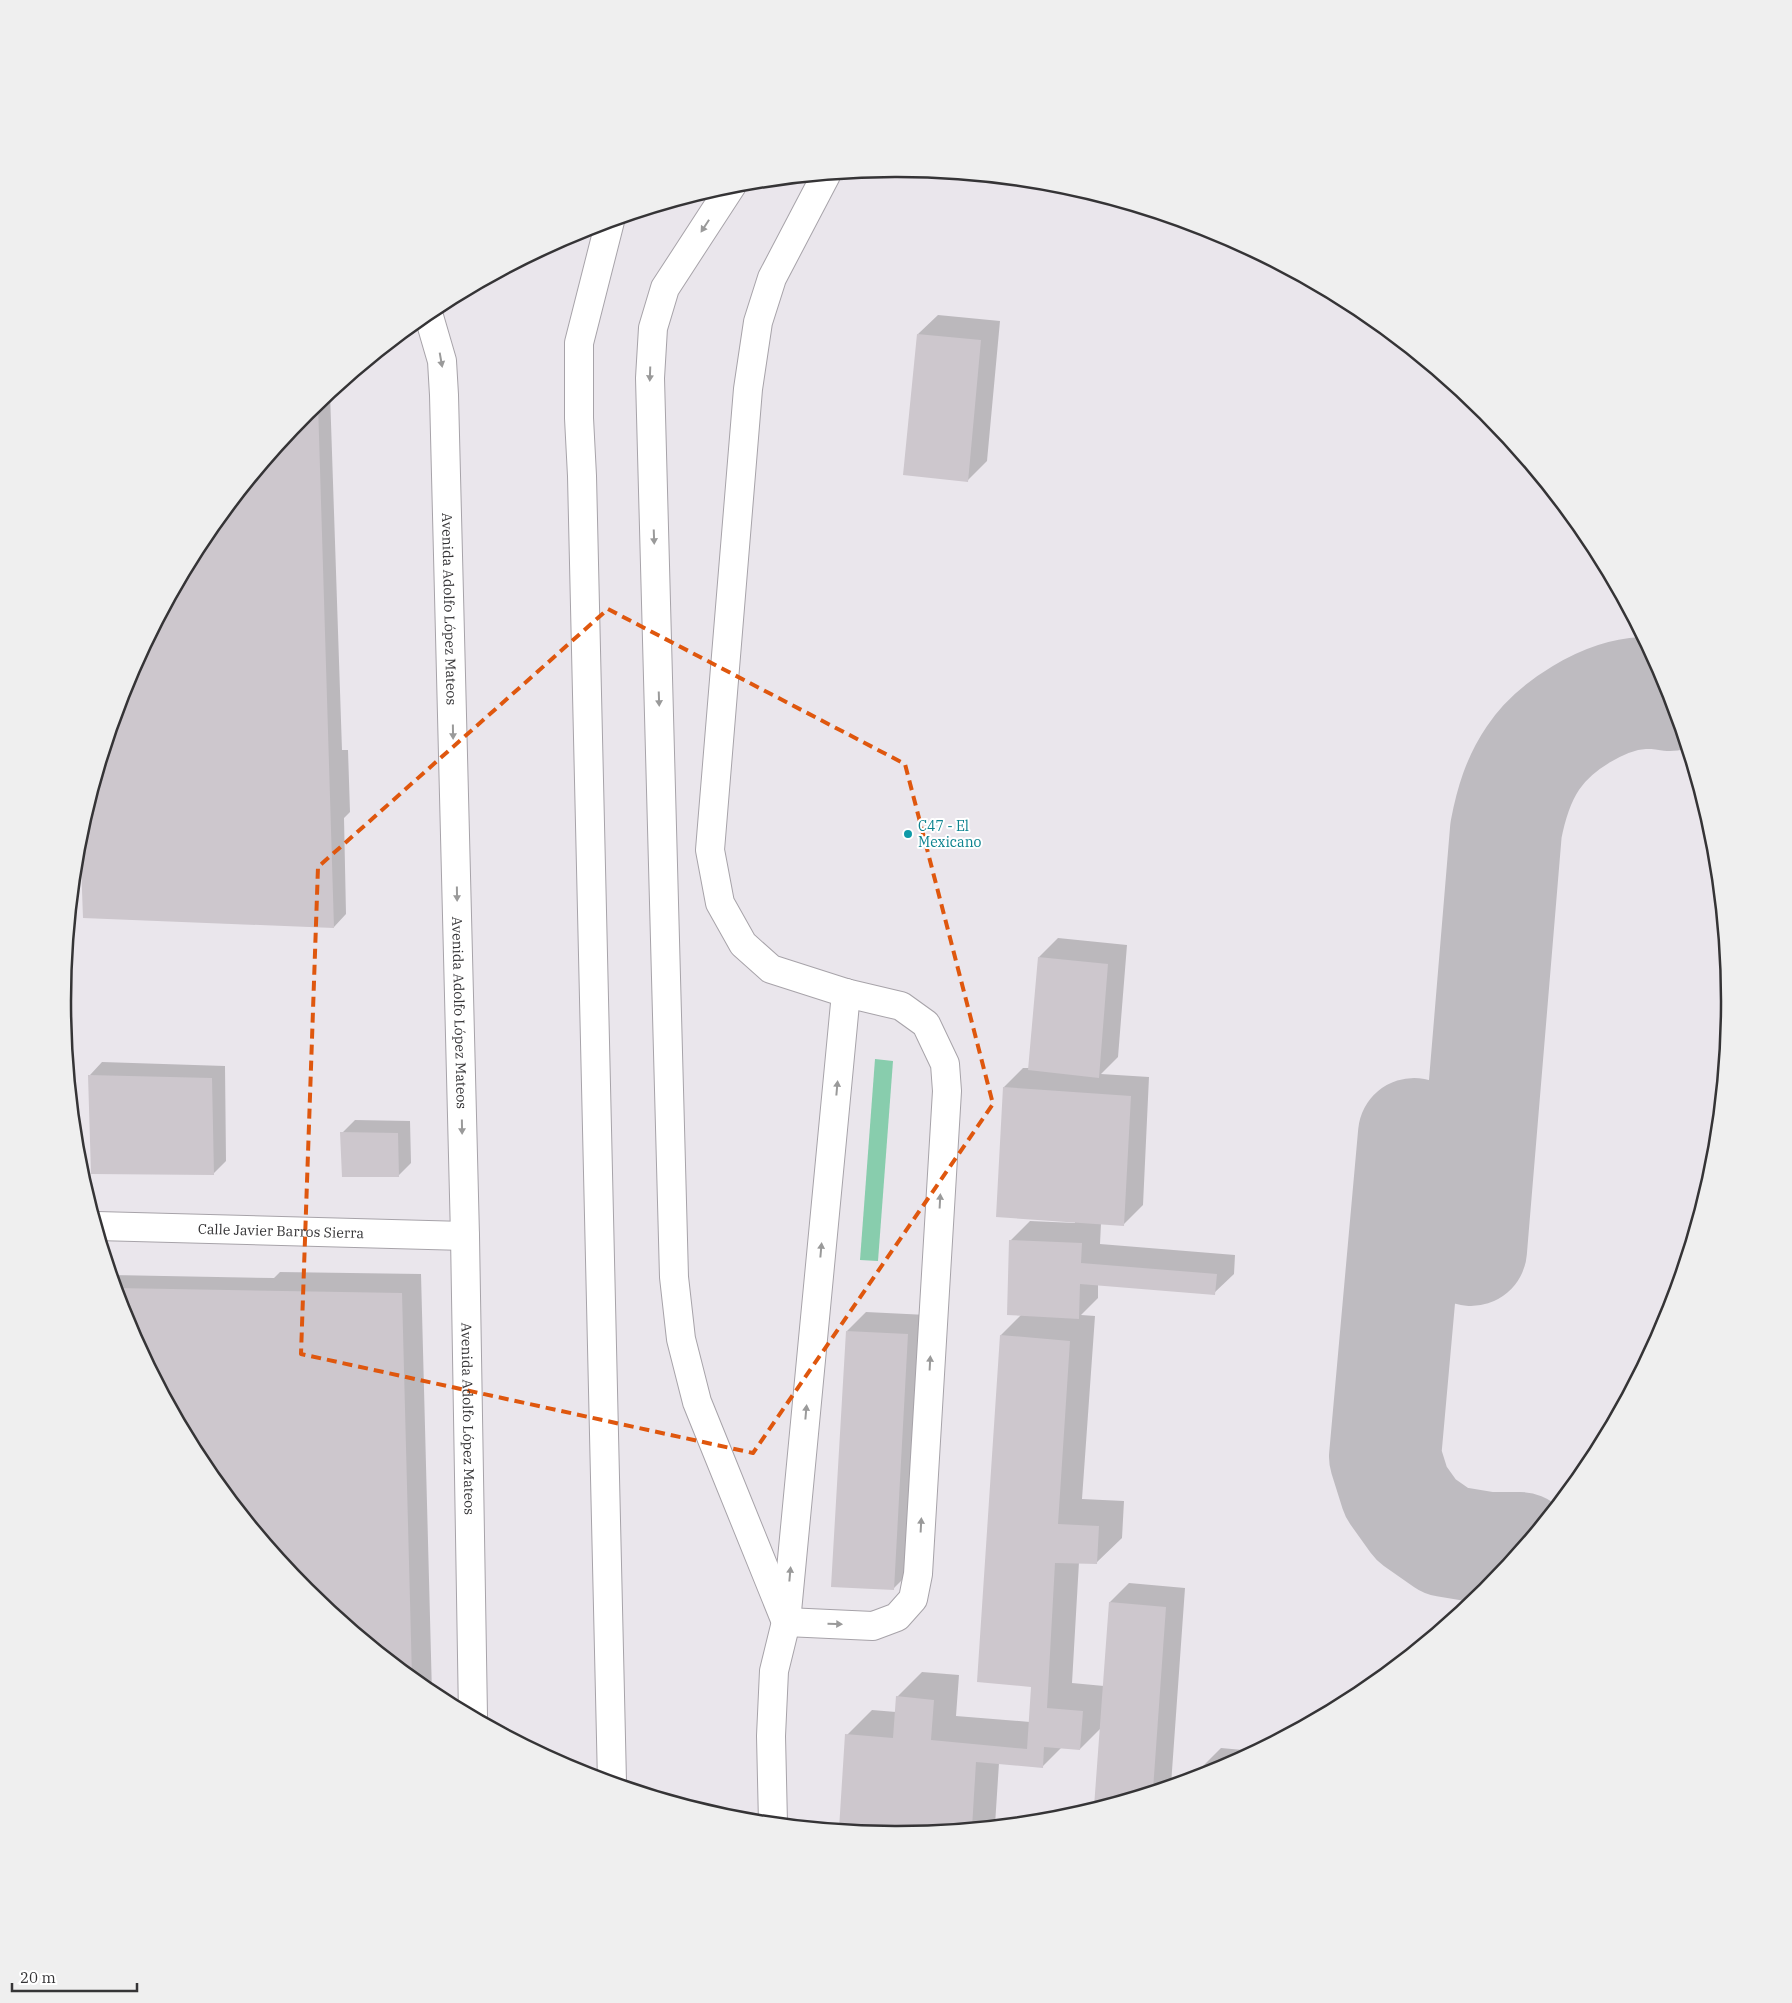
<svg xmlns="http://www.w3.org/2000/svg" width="1792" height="2003" viewBox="0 0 1792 2003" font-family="'IBM Plex Serif',serif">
<rect width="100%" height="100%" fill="#eae6ec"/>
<!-- green -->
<path fill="#88cdad" d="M875 1059 893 1061 878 1261 860 1260Z"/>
<!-- shadow -->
<path fill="#0003" d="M938 315 1000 321 987 461 967 481 918 334Z
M330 393 342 750H348L350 812 344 818 346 914 334 927 84 917 82 828 126 682 203 538 307 412Z
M1058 938 1127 945 1118 1057 1101 1074 1149 1077 1143 1205 1124 1224 1101 1223 1100 1244 1235 1255 1234 1274 1214 1293 1098 1284V1298L1081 1315 1095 1316 1082 1499 1124 1501 1122 1538 1096 1563 1079 1562 1072 1683 1104 1686 1110 1602 1129 1583 1185 1588 1171 1785 1100 1806H1095L1101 1728 1080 1749 1062 1747 1042 1767 999 1763 995 1825 896 1835 841 1830 847 1735 872 1710 896 1712 897 1697 922 1672 959 1675 956 1716 1030 1722 1032 1686 1001 1335 1022 1314 1011 1240 1030 1221 1075 1223V1221L1004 1087 1023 1068H1030L1039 957Z
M102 1062 225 1066 226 1161 213 1174 90 1075Z
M355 1120 410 1121 411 1163 398 1176 342 1133Z
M280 1272 421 1274 432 1694 306 1591 203 1464 126 1320 112 1275 274 1278Z
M866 1312 927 1315 912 1570 893 1589 847 1331Z
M1221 1748 1254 1751 1215 1772 1196 1777V1773Z"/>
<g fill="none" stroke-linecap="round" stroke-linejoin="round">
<!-- taxiway -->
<path stroke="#bebbc0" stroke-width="112" d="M1414 1134 1385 1457 1396 1492 1416 1520 1446 1541 1488 1548H1520
M1471 1250 1506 830C1511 804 1518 780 1533 758 1554 726 1604 695 1643 693 1652 692 1661 694 1670 695"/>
</g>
<!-- building -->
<path fill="#cdc7cd" d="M917 334 981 340 968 482 903 475Z
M318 403 334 928 83 918 80 835 126 682 203 538 307 412Z
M1038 957 1108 964 1099 1078 1028 1070Z
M88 1075 212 1078 214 1175 91 1174Z
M1003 1087 1131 1096 1124 1226 996 1217Z
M340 1132 398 1133 399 1177H342Z
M1009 1240 1082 1243 1081 1263 1217 1274 1215 1295 1080 1284 1079 1319 1007 1315Z
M116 1288 402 1293 412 1678 306 1591 203 1464 126 1320Z
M846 1331 908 1334 894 1590 831 1587Z
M1000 1335 1070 1341 1058 1524 1099 1526 1097 1564 1055 1563 1047 1708 1083 1711 1080 1750 1044 1747 1043 1768 976 1762 972 1828 896 1835 839 1829 845 1734 893 1738 896 1696 934 1700 931 1740 1027 1749 1031 1687 977 1682Z
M1109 1602 1166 1607 1153 1790 1097 1807H1094Z"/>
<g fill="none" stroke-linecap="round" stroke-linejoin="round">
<!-- minor casing -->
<g stroke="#a7a3a9" stroke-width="30">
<g id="minor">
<path d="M732 185 665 288 653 328 650 378 674 1277 681 1339 697 1402 786 1622"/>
<path d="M610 221 579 343V418L582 476 612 1782"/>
<path id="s1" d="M428 313 442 361 444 395 465 1236 473 1716"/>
<path id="s2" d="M97 1226 465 1236"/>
<path d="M786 1622 873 1626 897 1617 913 1599 918 1574 947 1091 945 1064 926 1024 901 1006 846 993 771 969 743 944 720 903 710 850 748 389 758 322 772 278 826 175"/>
<path d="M773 1823 771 1736 774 1671 786 1622 846 993"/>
</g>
</g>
<!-- minor -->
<use href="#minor" stroke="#fff" stroke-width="28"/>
</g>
<!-- one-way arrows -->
<defs><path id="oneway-solid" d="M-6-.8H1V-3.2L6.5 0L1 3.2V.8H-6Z" transform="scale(1.25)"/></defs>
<g fill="#9a9a9a">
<use href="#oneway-solid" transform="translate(705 226) rotate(123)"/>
<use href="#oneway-solid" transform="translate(441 360) rotate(80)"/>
<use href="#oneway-solid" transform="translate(650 374) rotate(92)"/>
<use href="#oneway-solid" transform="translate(654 537) rotate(88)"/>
<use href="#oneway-solid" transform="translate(659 699) rotate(88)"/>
<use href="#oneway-solid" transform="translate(453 732) rotate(89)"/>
<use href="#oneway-solid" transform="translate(457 894) rotate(89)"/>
<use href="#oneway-solid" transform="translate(837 1088) rotate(-85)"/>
<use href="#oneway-solid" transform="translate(462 1127) rotate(89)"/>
<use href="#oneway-solid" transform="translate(940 1201) rotate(-87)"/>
<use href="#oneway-solid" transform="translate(821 1250) rotate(-85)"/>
<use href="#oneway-solid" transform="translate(930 1363) rotate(-87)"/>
<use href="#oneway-solid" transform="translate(806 1412) rotate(-85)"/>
<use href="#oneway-solid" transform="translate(921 1525) rotate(-87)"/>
<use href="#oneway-solid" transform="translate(790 1574) rotate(-85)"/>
<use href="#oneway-solid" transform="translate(835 1624) rotate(2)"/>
</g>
<!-- marked area -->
<path fill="none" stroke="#df570e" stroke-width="4" stroke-dasharray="10 6" stroke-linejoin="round" d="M608 609 905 764 993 1104 753 1453 301 1354 318 867Z"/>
<!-- markers -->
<circle fill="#0f9aa8" stroke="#fff" stroke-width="2" cx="908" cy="834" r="5"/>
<g text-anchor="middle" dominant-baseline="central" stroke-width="4" stroke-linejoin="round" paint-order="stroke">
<!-- street labels -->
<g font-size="14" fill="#353436" stroke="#fff">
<text stroke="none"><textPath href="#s1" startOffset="298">Avenida Adolfo López Mateos</textPath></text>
<text stroke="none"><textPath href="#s1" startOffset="702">Avenida Adolfo López Mateos</textPath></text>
<text stroke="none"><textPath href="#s2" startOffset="184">Calle Javier Barros Sierra</textPath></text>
<text stroke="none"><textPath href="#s1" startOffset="1108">Avenida Adolfo López Mateos</textPath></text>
</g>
<!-- culture labels -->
<g font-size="14" fill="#0d838f" stroke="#fff" text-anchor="start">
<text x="918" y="826">C47 - El<tspan x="918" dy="16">Mexicano</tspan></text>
</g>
</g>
<!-- crop -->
<path d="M0 0H1792V2003H0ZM895 177H897A824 824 0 0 1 1721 1001V1002A824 824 0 0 1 897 1826H895A824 824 0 0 1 71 1002V1001A824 824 0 0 1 895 177Z" fill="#efefef" fill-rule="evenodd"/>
<path fill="none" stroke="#353436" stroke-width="2.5" d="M895 177H897A824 824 0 0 1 1721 1001V1002A824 824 0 0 1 897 1826H895A824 824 0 0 1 71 1002V1001A824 824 0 0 1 895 177Z"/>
<!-- scale -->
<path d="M12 1983v8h125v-8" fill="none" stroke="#353436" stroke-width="2.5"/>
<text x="20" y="1983" font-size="15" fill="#353436" stroke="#ffffff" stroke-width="4" paint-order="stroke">20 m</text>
</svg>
